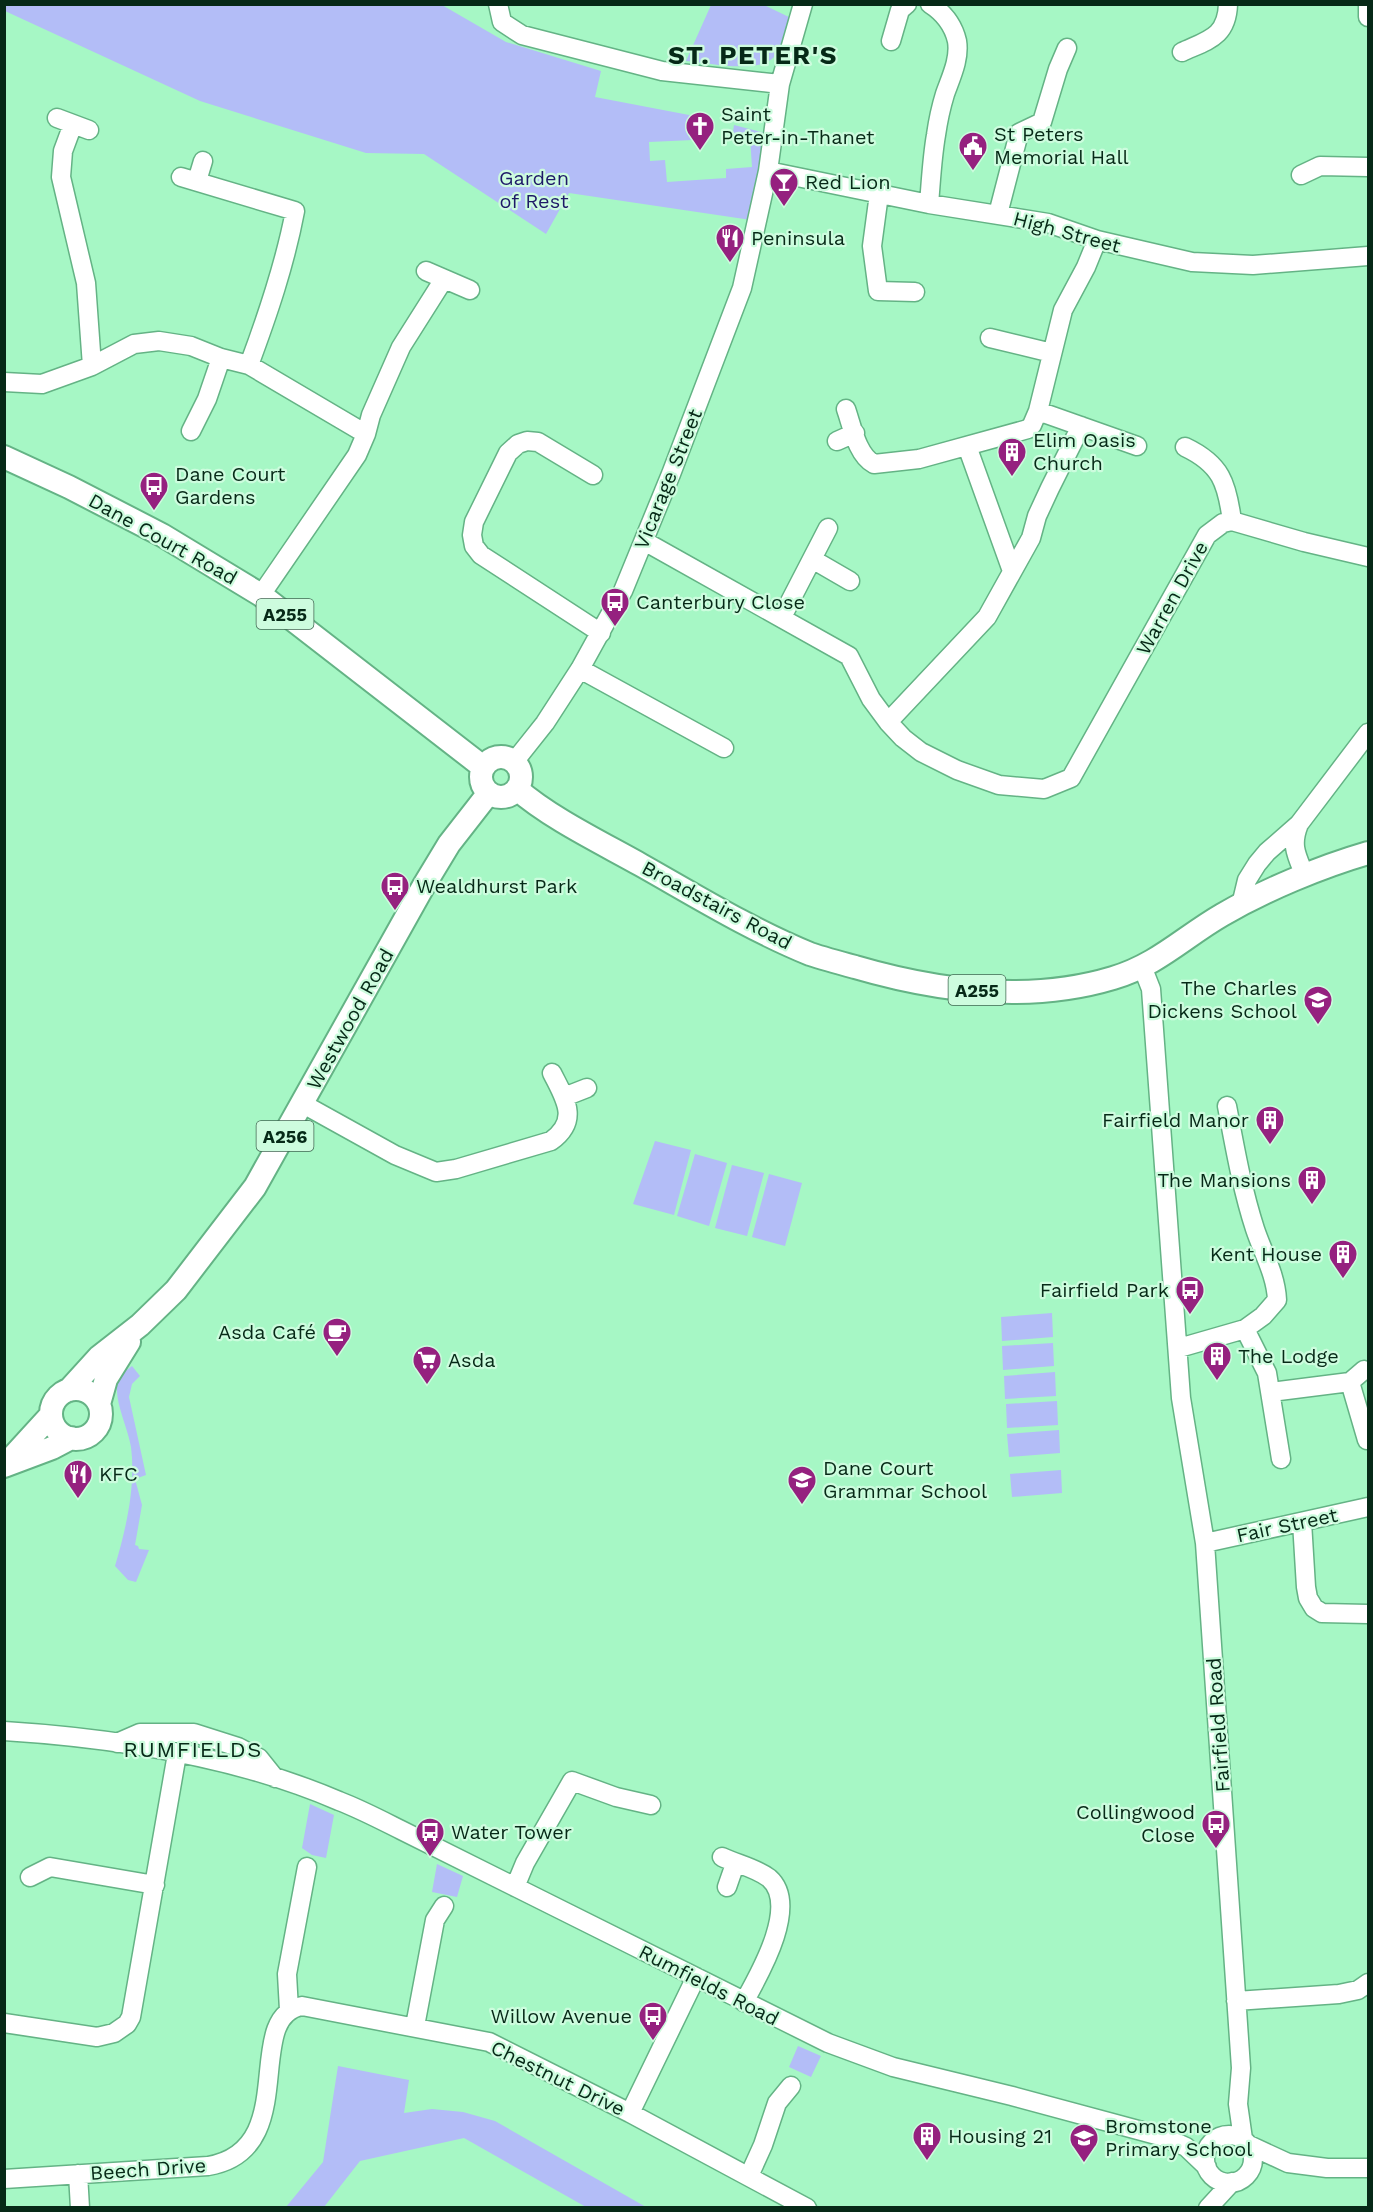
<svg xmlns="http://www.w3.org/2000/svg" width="1373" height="2212" viewBox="0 0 1373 2212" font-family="'Work Sans',sans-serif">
<rect width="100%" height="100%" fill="#a6f7c5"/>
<!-- green -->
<path fill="#b3bdf7" d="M5 4 442 5 506 42 601 71 595 97 710 119 708 134H693V140L649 142 650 161 665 160 667 182 726 178V169L752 167 750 137 732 138 734 125 765 133 751 220 569 193 546 234 424 154 366 153 200 101 5 11Z
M711 5H764L791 18C786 31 783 47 774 57 758 74 709 63 686 61Z
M655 1141 691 1150 674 1215 633 1204Z
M695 1154 727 1163 709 1226 677 1216Z
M732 1165 764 1173 747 1236 715 1228Z
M769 1174 802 1183 785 1246 752 1237Z
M1052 1313 1053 1337 1002 1341 1001 1317Z
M1053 1343 1054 1366 1003 1370 1002 1346Z
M132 1366 140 1376 132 1384 129 1397 146 1475 135 1479 142 1505 135 1545 138 1546 139 1549 149 1550 136 1582 128 1580 115 1566C126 1529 136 1486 131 1447 128 1429 116 1405 117 1388 118 1376 124 1372 132 1366Z
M1055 1372 1056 1396 1005 1399 1004 1376Z
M1057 1401 1058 1425 1007 1428 1006 1404Z
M1059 1430 1060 1453 1009 1457 1007 1434Z
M1061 1470 1062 1493 1012 1497 1010 1474Z
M310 1804 334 1815 326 1858 312 1855 302 1848Z
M437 1864 463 1876 457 1897 432 1892Z
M798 2046 821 2056 811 2077 789 2067Z
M338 2066 409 2080 404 2113 432 2109 463 2112 495 2121 646 2207H586L464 2138 360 2161 324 2207H286L323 2162Z"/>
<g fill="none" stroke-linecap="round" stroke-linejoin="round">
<!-- minor casing -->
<g stroke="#64b385" stroke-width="21">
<path id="minor" d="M498 4 502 22 522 35 662 71 780 84
M1368 4V17
M891 41 900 10 907 4
M1182 52C1208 40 1227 37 1228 4
M57 118 89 130
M73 124 63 151 61 177 86 283 92 366
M768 171 929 204 1048 223 1097 240 1192 262 1253 265 1368 256
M1301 175 1320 166 1368 167
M181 177 295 211C285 264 268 314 249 365
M197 181 203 161
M879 194 872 246 878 291 915 292
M929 204C931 181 932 158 936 135 938 121 941 107 945 94 951 77 960 59 957 41 953 24 944 13 930 4
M998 214 1019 133 1042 122 1058 69 1067 48
M426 271 470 290
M990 338 1052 353
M4 382 42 384 92 366 134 344 159 341 191 346 221 358 249 365 366 434
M846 409C852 426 857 455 874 464L919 459 1028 429 1032 425 1038 411 1063 310 1086 267 1097 240
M1038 411 1137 446
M191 431 207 399 221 358
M837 441 855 433
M967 446 1012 571
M1185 447C1221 464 1227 483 1232 521
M593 475 538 442 527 441 518 444 508 453 474 522 472 535 474 546 481 555 601 633
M644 541 849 656 871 699 888 722 903 738 921 752 957 770 999 785 1044 789 1071 778 1207 535 1223 523 1232 521 1304 542 1368 557
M812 559 850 581
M261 595 357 455 366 434 371 415 401 347 444 279
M782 617 828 528
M580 669 724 748
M888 722 987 617 1031 538 1037 516 1050 488 1081 426
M514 762 545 723 580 669 623 591 671 474 742 288 768 171 780 84 803 4
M1299 824C1290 846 1297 856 1305 876
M1241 905 1247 880 1257 864 1267 852 1299 824 1368 733
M1142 966 1151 989 1181 1398 1205 1543 1241 2068 1238 2104 1243 2139
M564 1097 587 1088
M303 1104 395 1155 436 1172 456 1169 551 1141C580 1120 565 1099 552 1073
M1245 1329 1267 1373 1281 1459
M1179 1348 1245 1329 1263 1316 1277 1300C1276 1275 1263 1253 1255 1229 1242 1189 1235 1148 1227 1106
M1350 1382 1367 1440 1368 1439
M1271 1392 1350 1382 1364 1370
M1302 1522 1306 1587 1308 1598 1314 1608 1322 1613 1368 1614
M1205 1543 1368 1507
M4 1731C115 1738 237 1757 339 1801 360 1809 381 1820 401 1830L828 2043 893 2067 1012 2096 1164 2137 1186 2147 1207 2167
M117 1743 140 1733H194L238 1747 259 1758 275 1778
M722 1857C737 1864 756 1868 769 1878 800 1905 759 1975 744 2002
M30 1877 50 1867 155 1885
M515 1887 525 1863 572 1781 616 1797 651 1805
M727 1887 735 1864
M1236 2001 1339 1994 1358 1990 1368 1983
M289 2010 287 1974 307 1867
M4 2023 97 2037 114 2033 127 2024 131 2017 177 1754
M415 2026 435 1920 444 1906
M630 2113 696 1977
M1205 2159a24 24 0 1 1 48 0a24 24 0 1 1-48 0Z
M1249 2145 1288 2163 1327 2168H1368
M78 2174 80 2208
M749 2176 763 2145 777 2103 791 2086
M4 2179 208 2166C303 2150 241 2017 302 2006L489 2042 630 2113 807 2208
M1208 2208 1232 2182"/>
</g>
<!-- major casing -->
<g stroke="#64b385" stroke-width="26">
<path id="major" d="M4 457 69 487 162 535 261 595 483 767
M481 777a20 20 0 1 1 40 0a20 20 0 1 1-40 0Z
M517 789C550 818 602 843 641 865 696 896 751 930 810 954 825 959 840 963 855 967 937 991 1030 1003 1113 978 1157 965 1184 937 1222 915 1265 890 1320 867 1368 853
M51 1414a25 25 0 1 1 50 0a25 25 0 1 1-50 0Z
M69 1390 99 1357 140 1325 176 1290 255 1187 423 887 449 844 488 794
M99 1404 106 1379 129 1342
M8 1462 51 1415
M4 1466 52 1448 71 1438"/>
</g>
<!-- minor -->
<use href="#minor" stroke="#fff" stroke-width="18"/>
<!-- major -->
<use href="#major" stroke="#fff" stroke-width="22"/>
</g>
<!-- icons -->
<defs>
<g id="church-pin" transform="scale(1.5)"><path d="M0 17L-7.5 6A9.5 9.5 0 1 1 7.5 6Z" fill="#95217f" stroke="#cdfcde"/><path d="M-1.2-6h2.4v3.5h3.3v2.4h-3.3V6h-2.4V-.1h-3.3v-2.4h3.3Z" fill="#fff"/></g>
<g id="civic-pin" transform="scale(1.5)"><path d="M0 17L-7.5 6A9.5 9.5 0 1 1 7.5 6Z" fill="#95217f" stroke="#cdfcde"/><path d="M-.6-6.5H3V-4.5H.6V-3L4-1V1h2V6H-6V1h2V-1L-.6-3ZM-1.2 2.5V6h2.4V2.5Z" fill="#fff"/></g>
<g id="bar-pin" transform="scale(1.5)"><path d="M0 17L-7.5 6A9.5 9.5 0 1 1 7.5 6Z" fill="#95217f" stroke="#cdfcde"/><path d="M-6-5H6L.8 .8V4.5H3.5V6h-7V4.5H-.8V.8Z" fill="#fff"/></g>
<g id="restaurant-pin" transform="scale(1.5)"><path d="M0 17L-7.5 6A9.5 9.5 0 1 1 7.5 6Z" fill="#95217f" stroke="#cdfcde"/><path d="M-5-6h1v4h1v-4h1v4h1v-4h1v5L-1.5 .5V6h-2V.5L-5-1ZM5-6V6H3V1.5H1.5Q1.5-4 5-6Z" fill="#fff"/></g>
<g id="building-pin" transform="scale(1.5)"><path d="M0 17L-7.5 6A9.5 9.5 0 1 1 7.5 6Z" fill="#95217f" stroke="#cdfcde"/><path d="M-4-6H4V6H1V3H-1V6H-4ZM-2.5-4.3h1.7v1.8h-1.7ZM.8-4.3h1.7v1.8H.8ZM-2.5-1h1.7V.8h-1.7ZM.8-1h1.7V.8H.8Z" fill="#fff"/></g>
<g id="bus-pin" transform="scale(1.5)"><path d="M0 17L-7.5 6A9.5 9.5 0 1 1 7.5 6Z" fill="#95217f" stroke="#cdfcde"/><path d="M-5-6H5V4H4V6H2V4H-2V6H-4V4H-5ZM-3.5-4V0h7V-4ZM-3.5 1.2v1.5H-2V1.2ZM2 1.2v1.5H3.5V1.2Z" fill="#fff"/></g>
<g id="school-pin" transform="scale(1.5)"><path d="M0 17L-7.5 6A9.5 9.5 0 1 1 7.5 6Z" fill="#95217f" stroke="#cdfcde"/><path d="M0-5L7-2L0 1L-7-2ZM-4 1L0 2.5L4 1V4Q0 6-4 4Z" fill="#fff"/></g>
<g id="cafe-pin" transform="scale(1.5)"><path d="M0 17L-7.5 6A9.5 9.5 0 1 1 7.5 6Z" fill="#95217f" stroke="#cdfcde"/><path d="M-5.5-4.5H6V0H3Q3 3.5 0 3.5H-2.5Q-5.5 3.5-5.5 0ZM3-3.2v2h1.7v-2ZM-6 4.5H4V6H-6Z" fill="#fff"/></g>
<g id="supermarket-pin" transform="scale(1.5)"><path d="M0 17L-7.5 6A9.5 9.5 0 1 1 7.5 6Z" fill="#95217f" stroke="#cdfcde"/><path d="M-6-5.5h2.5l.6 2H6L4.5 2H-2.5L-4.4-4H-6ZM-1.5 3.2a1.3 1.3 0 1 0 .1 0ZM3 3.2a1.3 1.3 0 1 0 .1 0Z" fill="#fff"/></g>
</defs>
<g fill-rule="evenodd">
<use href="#church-pin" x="700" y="126"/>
<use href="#civic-pin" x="973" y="146"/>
<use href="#bar-pin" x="784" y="182"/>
<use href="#restaurant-pin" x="730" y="238"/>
<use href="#building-pin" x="1012" y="452"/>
<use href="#bus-pin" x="154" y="486"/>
<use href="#bus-pin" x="615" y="602"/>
<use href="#bus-pin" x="395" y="886"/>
<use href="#school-pin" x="1318" y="1000"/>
<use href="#building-pin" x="1270" y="1120"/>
<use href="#building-pin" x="1312" y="1180"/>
<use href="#building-pin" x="1343" y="1254"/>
<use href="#bus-pin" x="1190" y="1290"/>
<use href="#cafe-pin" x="337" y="1332"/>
<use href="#building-pin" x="1217" y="1356"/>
<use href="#supermarket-pin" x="427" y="1360"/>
<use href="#restaurant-pin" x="78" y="1474"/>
<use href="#school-pin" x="802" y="1480"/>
<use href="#bus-pin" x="1216" y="1824"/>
<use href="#bus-pin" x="430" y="1832"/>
<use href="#bus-pin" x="653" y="2016"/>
<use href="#building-pin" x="927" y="2136"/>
<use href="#school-pin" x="1084" y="2138"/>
</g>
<g text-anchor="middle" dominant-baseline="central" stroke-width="4.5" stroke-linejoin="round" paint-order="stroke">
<!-- shield labels -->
<g fill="#cdfcde" stroke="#426853" stroke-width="1.5">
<rect x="256.5" y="599" width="57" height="30" rx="4.5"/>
<rect x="948.5" y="975" width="57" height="30" rx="4.5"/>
<rect x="256.5" y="1121" width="57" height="30" rx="4.5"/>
</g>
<g font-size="18" font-weight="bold" fill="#062917">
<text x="285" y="614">A255</text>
<text x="977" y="990">A255</text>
<text x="285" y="1136">A256</text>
</g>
<!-- poi labels -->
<g font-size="20" fill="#062917" stroke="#cdfcde" text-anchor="start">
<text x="721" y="114">Saint<tspan x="721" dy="23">Peter-in-Thanet</tspan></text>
<text x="994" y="134">St Peters<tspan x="994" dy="23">Memorial Hall</tspan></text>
<text x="805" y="182">Red Lion</text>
<text x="751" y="238">Peninsula</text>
<text x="1033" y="440">Elim Oasis<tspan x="1033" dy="23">Church</tspan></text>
<text x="175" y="474">Dane Court<tspan x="175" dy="23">Gardens</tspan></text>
<text x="636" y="602">Canterbury Close</text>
<text x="416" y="886">Wealdhurst Park</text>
<text x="1297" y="988" text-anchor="end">The Charles<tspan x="1297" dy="23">Dickens School</tspan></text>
<text x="1249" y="1120" text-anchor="end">Fairfield Manor</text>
<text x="1291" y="1180" text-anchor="end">The Mansions</text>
<text x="1322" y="1254" text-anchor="end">Kent House</text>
<text x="1169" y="1290" text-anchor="end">Fairfield Park</text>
<text x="316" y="1332" text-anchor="end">Asda Café</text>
<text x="1238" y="1356">The Lodge</text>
<text x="448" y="1360">Asda</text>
<text x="823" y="1468">Dane Court<tspan x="823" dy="23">Grammar School</tspan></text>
<text x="99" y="1474">KFC</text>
<text x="1195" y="1812" text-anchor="end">Collingwood<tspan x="1195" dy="23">Close</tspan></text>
<text x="451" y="1832">Water Tower</text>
<text x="632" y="2016" text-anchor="end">Willow Avenue</text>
<text x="1105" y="2126">Bromstone<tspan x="1105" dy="23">Primary School</tspan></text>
<text x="948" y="2136">Housing 21</text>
</g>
<!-- park labels -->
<g font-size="20" fill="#1e1967" stroke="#cdfcde">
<text x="534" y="178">Garden<tspan x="534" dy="23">of Rest</tspan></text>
</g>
<!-- street labels -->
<g font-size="20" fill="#062917" stroke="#cdfcde">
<text transform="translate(1067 232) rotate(15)">High Street</text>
<text transform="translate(668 479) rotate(-68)">Vicarage Street</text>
<text transform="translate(163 539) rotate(29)">Dane Court Road</text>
<text transform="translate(1172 598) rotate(-61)">Warren Drive</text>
<text transform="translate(717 905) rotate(28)">Broadstairs Road</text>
<text transform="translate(350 1019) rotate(-61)">Westwood Road</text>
<text transform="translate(1287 1525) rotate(-12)">Fair Street</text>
<text transform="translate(1218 1725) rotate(-94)">Fairfield Road</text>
<text transform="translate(709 1985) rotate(27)">Rumfields Road</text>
<text transform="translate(558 2078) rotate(26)">Chestnut Drive</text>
<text transform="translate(148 2169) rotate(-4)">Beech Drive</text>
</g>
<!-- quarter labels -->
<g font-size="22" letter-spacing="1.5" fill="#062917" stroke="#cdfcde">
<text x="193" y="1749">RUMFIELDS</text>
</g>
<!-- district labels -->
<g font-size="26" font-weight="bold" letter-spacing="1.5" fill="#062917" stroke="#cdfcde">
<text x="753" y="55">ST. PETER'S</text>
</g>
</g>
<!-- border -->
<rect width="1373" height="2212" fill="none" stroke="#062917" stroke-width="12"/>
</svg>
